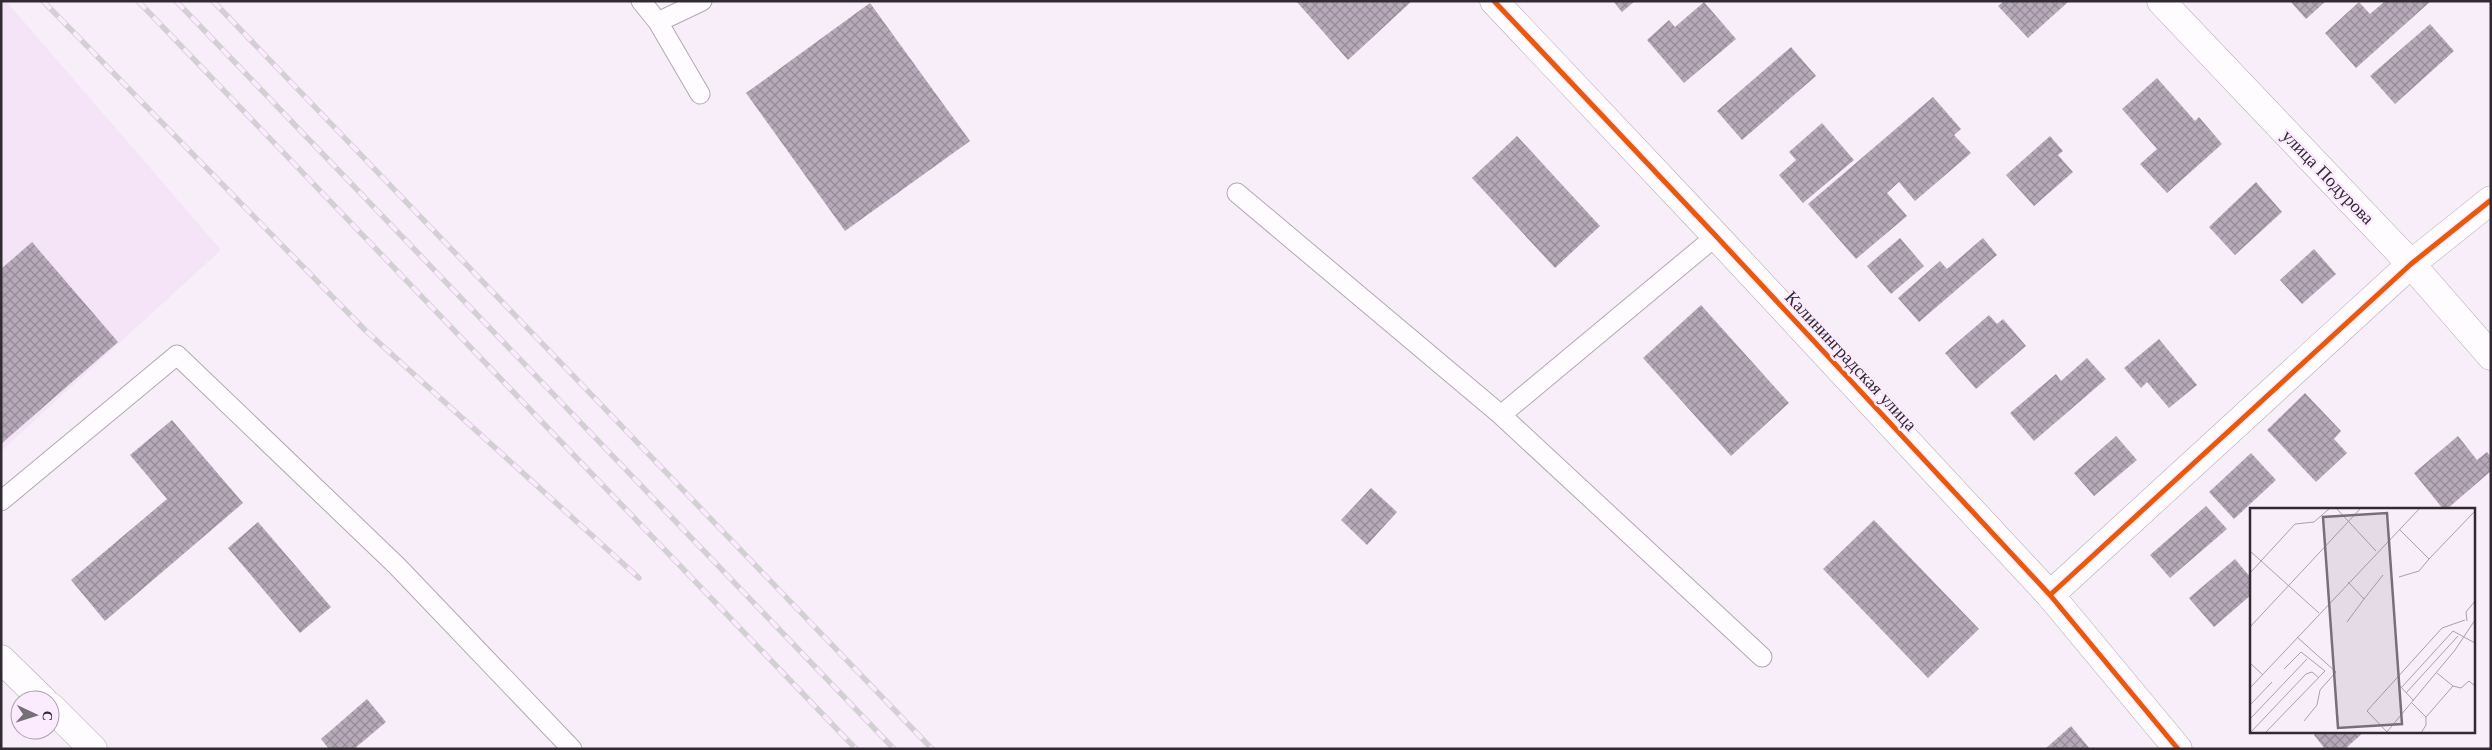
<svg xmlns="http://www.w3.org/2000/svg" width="2492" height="750" viewBox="0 0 2492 750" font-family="'Libre Baskerville',serif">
<defs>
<pattern id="building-cross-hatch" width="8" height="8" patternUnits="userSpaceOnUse" patternTransform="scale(1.25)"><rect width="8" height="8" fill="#b7a9b9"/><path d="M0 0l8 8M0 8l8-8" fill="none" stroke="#958a97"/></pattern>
</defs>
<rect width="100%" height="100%" fill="#f8eefa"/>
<!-- built -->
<path fill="#f5e4f7" d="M1 1H6L221 250 1 451Z"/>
<!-- building -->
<path fill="url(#building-cross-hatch)" d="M1296 1H1412L1348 60Z
M1613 1H1635L1622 12Z
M2004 1H2069L2028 38 1998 6Z
M2290 1H2326L2306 19Z
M2385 1H2431L2356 68 2325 33 2359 2 2370 14Z
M1704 2 1736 39 1684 83 1647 40 1669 20 1675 27Z
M870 3 970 141 845 231 746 93Z
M2430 24 2454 51 2395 104 2370 76Z
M1791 47 1816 76 1742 140 1717 111Z
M2157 78 2195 121 2199 117 2222 144 2167 193 2140 164 2157 149 2122 109Z
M1933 97 1961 129 1954 135 1971 153 1915 201 1899 182 1887 193 1907 216 1856 259 1808 204Z
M1822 123 1854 160 1803 203 1779 175 1796 160 1789 152Z
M1517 136 1600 226 1555 268 1472 178Z
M2050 136 2063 151 2058 155 2073 172 2034 206 2006 175Z
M2256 182 2282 212 2235 255 2209 227Z
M1900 238 1924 266 1891 294 1867 266Z
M1983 238 1997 255 1919 322 1898 298 1940 261 1947 269Z
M32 242 118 342 1 444V269Z
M2314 249 2336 274 2302 304 2280 280Z
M1701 305 1789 403 1731 456 1643 358Z
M1989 315 1997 324 2003 319 2026 346 1976 389 1945 353Z
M2159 339 2197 385 2169 408 2147 382 2141 388 2124 368Z
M2087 358 2106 379 2034 441 2010 413 2056 374 2061 381Z
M2305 393 2341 431 2334 439 2347 453 2316 482 2267 430Z
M172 420 243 503 105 621 71 580 167 499 130 455Z
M2116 436 2137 460 2094 496 2074 473Z
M2458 436 2477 460 2487 452 2491 457V471L2447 509H2443L2414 473Z
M2251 453 2276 480 2234 519 2209 492Z
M1371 488 1397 512 1367 545 1341 520Z
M2206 506 2227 529 2170 578 2150 555Z
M1874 520 1979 629 1928 678 1823 569Z
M258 522 331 607 300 633 228 548Z
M2235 559 2251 578V595L2214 627 2189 598Z
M367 699 386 722 354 749H329L321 739Z
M2071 726 2090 749H2045Z
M2318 731H2365L2345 749H2325L2314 735Z"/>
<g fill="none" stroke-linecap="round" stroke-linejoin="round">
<!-- lane casing -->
<g stroke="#b0a9b1" stroke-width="21">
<path id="lane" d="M641 1 658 22 702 1
M658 22 700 94
M1237 193 1501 415 1716 236
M1501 415 1762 657
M1 501 177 355 397 566 572 749"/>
</g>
<!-- street casing -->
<g stroke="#b0a9b1" stroke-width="29">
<path id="street" d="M2161 1 2411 264 2491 356
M2050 595 2411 264 2491 200"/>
</g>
<!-- secondary casing -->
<g stroke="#b0a9b1" stroke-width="29">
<path id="secondary" d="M1494 1 1716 236 2050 595 2178 749
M1 659 43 700
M50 706 93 749"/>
</g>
<!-- lane -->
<use href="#lane" stroke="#fefcfe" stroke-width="19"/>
<!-- street -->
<use href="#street" stroke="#fefcfe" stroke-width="28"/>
<!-- secondary -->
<use href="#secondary" stroke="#fefcfe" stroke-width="28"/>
<!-- rail casing -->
<g stroke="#d3d0d3" stroke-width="5.5">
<path id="rail" d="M43 1 365 330 639 578
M138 1 856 749
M176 1 894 749
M213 1 932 749"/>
</g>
<!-- rail -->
<use href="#rail" stroke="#fceafe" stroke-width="4" stroke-dasharray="11" stroke-linecap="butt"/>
<!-- cycleway casing -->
<g stroke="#fceafe" stroke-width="8">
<path id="cycleway" d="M1494 1 1716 236 2050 595 2178 749
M2050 595 2411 264 2491 200"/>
</g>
<!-- cycleway -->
<use href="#cycleway" stroke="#e8590c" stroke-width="5"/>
</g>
<g text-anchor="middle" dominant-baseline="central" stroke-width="5" stroke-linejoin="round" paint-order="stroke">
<!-- street labels -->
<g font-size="18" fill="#312a32" stroke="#fceafe">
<text transform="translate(2328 177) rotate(46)">улица Подурова</text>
<text transform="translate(1851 361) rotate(47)">Калининградская улица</text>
</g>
</g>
<!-- overview -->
<g transform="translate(2250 508)">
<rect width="225" height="225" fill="#f8eefa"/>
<path fill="none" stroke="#a8a0aa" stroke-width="1" d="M86 0 126 43M149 21 179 51 225 3M0 43 69 105M0 65 45 16 64 14 80 0M149 69 169 63 179 51M114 91 133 67M217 113 216 104 225 93M97 114 114 91 98 74M0 119 111 0M47 129 86 164 70 182 67 197 54 213M0 155 13 167M187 165 203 178M149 177 164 193M0 180 170 0M151 180 203 123 225 135M156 185 208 128M162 195 176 209M0 197 22 174M0 211 57 151M0 225 56 166 62 164 69 170M15 225 75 163 51 144 34 161M136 225 205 142 225 112M138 225 117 203 192 120 215 112M171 225 176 217V209L203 178 211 180 219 173 225 178"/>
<path fill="#776f78" fill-opacity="0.15" stroke="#776f78" stroke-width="2.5" d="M137 5 152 216 88 220 73 9Z"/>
<rect width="225" height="225" fill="none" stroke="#312a32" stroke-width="2.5"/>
</g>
<!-- border -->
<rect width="2492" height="750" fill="none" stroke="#312a32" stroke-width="5"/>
<!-- north arrow -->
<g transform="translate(35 715) rotate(94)"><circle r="24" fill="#fceafe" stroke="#ab9dac"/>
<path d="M0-4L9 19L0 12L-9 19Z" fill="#776f78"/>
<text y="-8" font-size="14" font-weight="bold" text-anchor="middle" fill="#312a32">С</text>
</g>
</svg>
